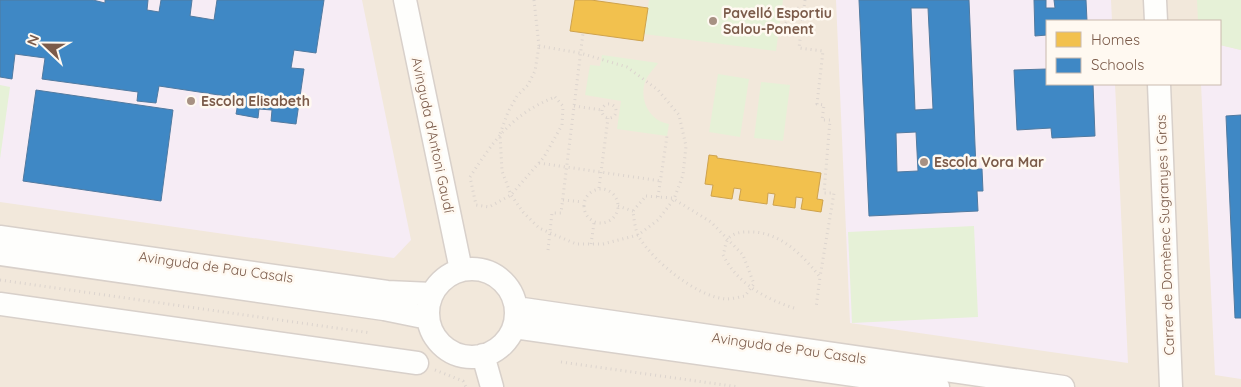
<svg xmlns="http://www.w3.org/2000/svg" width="1241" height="387" viewBox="0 0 1241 387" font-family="Quicksand,sans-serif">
<rect width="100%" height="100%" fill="#f9f5ee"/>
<!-- residential -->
<path fill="#f2e8db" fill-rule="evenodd" d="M0 0H1241V387H0ZM1047 21H1220V84H1047Z"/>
<!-- education -->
<path fill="#f6ecf5" d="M0 0H362L411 240 394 258 0 202Z
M836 0H1111L1112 21H1047V84H1115L1128 363 850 323Z
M1220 45 1241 50V379L1215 375 1201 84H1220Z"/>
<!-- green -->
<path fill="#e6f1d7" d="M649 0H783L776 51 644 34Z
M1197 0H1241V50L1220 45V21H1198Z
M602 55 658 63C654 69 647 75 645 82 639 101 650 121 669 124L667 136 617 129 621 101 585 95 590 65 600 66Z
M718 74 749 79 740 137 709 132Z
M761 82 790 85 783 141 754 138Z
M0 85 10 87 0 159Z
M974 226 978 317 852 323 848 232Z"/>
<!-- homes -->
<path fill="#f2c14e" stroke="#cea24d" d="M575 0H591L648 8 643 41 570 31Z
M709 155 717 156V158L821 173 817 199 823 200 821 212 801 209 803 198 796 197 795 208 773 205 775 194 768 193 767 204 739 200 741 189 734 188 732 199 711 196 713 185 705 184Z"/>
<!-- schools -->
<path fill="#3f88c5" stroke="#517aa0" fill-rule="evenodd" d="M0 0H93L105 3V0H148L147 10 159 12 161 0H192L190 16 214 20 217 0H324L316 53 294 50 291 68 304 69 296 124 271 121 272 110 259 109 258 118 236 114 239 98 159 86 156 103 137 101 138 92 42 79 45 58 15 54 12 79 0 77Z
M859 0H969L976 169H982L983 191H977L978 211 869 216ZM911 8H928L933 109 915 110ZM916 132 918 171 897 172 896 133Z
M1034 0H1046V8H1055L1054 0H1086L1087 21H1047V38V35L1035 36Z
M1047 69V84H1093L1095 136 1052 138 1051 128 1017 130 1014 70Z
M36 90 173 110 161 201 23 181Z
M1241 115V318H1235L1226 116Z"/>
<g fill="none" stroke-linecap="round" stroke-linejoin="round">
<!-- minor casing -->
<g stroke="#d8d0ca" stroke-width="25">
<path id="minor" d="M405 0 461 270
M1155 0 1156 21
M1159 84 1171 387
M0 237 387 292 432 294
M0 254 384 309 428 318
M428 313a44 44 0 1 1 88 0a44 44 0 1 1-88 0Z
M0 304 417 363
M516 308 1063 387
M514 327 938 387
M483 355 492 387"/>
</g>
<!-- path -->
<path stroke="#dcd4ce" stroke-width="3" stroke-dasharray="1 4" stroke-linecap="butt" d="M534 0 539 46
M805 0 799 48 823 51 817 104 824 105 822 120H830L824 193H834L820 277
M778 36 795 8 804 9
M539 46 580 53 627 67 658 90 679 115 686 146 683 175 674 199 658 220 638 235 603 244H576L539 228 523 212 511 195 502 171 500 134 508 112 517 96 528 85 535 71Z
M555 97 563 106 562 125 544 157 511 195 489 207 476 205 470 177C494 140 512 114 555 97Z
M602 111a7 7 0 1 1 14 0a7 7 0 1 1-14 0Z
M574 106 602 110
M539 163 661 181
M599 188 608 118
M584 206a17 17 0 1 1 34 0a17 17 0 1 1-34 0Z
M646 196 672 198 711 222 743 255 754 284 745 296C739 297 732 299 726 299 697 297 653 261 639 237 635 230 634 219 633 211Z
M658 197 667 136
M563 200 583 202
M618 206 633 211
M591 244 594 223
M548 250 552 213H561L583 33
M0 280 371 333
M794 308C765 299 737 283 723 255 725 250 725 243 728 239 732 234 739 232 746 232 778 230 801 253 820 277L816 308
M561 362 739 387
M435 370 463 381 466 387"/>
<!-- minor -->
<use href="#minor" stroke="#fefefc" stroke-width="22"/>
</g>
<!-- markers -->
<g fill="#a79183" stroke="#fff9f1" stroke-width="2">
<circle cx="713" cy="21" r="5"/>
<circle cx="191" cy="101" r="5"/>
<circle cx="924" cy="162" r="5"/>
</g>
<g text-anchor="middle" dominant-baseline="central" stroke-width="5" stroke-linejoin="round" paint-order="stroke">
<!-- poi labels -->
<g font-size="14" font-weight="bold" fill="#7b5b4a" stroke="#fff9f1" text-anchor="start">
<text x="723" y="13">Pavelló Esportiu<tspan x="723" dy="16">Salou-Ponent</tspan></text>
<text x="201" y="101">Escola Elisabeth</text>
<text x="934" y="162">Escola Vora Mar</text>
</g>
<!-- street labels -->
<g font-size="14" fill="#7b5b4a" stroke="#fff9f1">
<text transform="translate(433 135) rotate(78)">Avinguda d'Antoni Gaudí</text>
<text transform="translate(1165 235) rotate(-92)">Carrer de Domènec Sugranyes i Gras</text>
<text transform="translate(216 267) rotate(8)">Avinguda de Pau Casals</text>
<text transform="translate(789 348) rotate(8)">Avinguda de Pau Casals</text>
</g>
</g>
<!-- legend -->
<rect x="1046" y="20" width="175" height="65" fill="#fff9f1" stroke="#cabaae"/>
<rect x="1056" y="32" width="25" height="15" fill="#f2c14e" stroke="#cabaae"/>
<text x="1091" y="45" font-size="15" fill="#7b5b4a">Homes</text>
<rect x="1056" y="58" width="25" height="15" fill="#3f88c5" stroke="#cabaae"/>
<text x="1091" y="70" font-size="15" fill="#7b5b4a">Schools</text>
<!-- north arrow -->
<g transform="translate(45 45) rotate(292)" stroke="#fff9f1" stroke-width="4" paint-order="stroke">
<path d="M0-4L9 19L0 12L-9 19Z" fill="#7b5b4a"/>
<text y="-8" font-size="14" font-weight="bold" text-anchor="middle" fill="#7b5b4a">N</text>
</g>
</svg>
